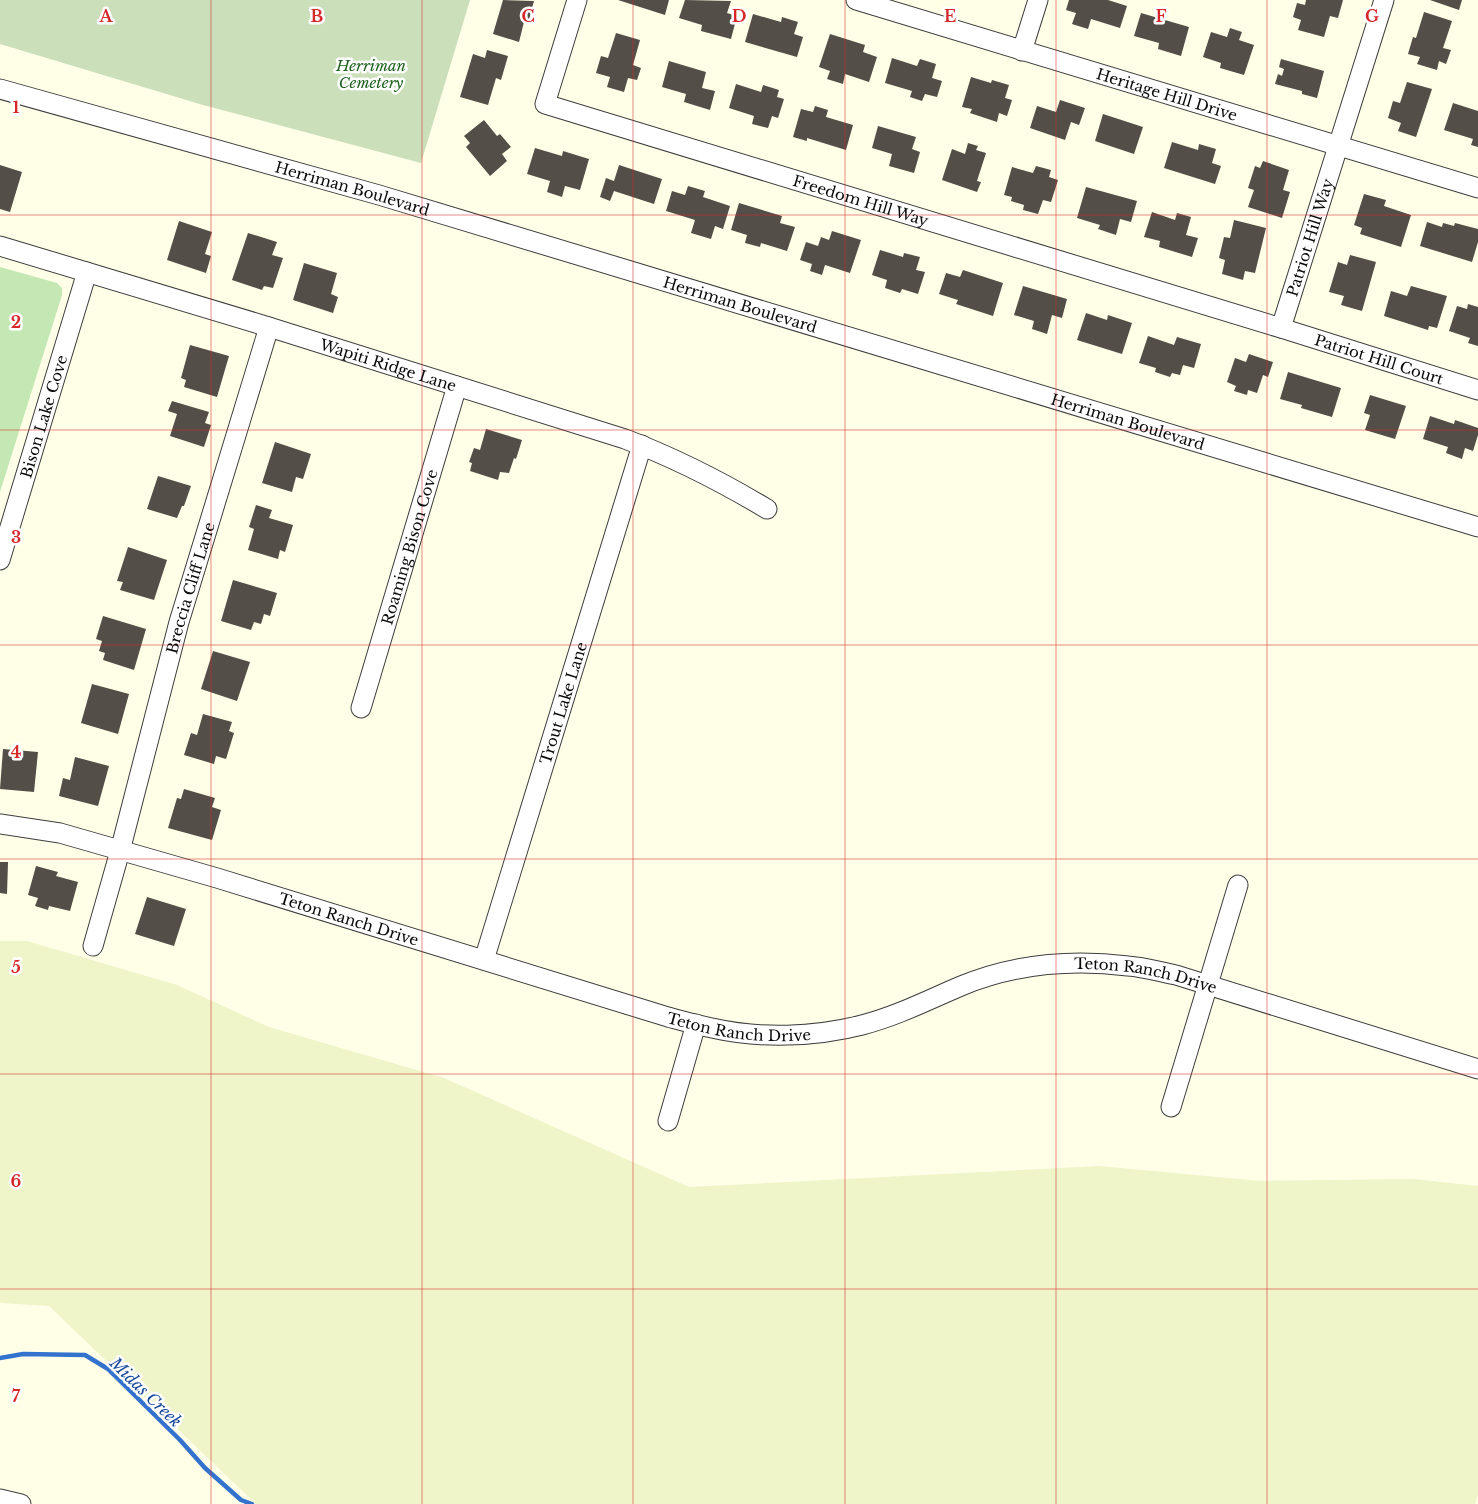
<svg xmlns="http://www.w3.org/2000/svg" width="1478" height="1504" viewBox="0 0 1478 1504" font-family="'Libre Baskerville',serif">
<rect width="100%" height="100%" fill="#ffffe8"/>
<!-- farmland -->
<path fill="#eff4c9" d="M0 941H27L177 985 269 1027 444 1078 689 1187 1099 1166 1260 1181 1414 1179 1478 1186V1495L1475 1504H256L49 1306 0 1303Z"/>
<!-- green -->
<path fill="#c4e8b3" d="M0 267 57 283 62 288V295L0 492Z"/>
<!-- cemetery -->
<path fill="#ccdfbb" d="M0 0H470L421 163 203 105 0 44Z"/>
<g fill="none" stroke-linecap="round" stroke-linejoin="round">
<!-- stream -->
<path stroke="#3473cd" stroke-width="4.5" d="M0 1358 23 1354 85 1355 108 1369 180 1440 205 1468 241 1500 252 1504"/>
</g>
<!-- building -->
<path fill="#534e47" d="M503 0 534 1 528 23 524 22 519 42 493 34Z
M618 0H669L665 15Z
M685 0 731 1 727 13 737 16 731 39 701 31 702 25 679 18Z
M1069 0H1108L1127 6 1120 28 1091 19 1088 29 1072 24 1076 13 1066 10Z
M1306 0H1343L1338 18 1330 16 1324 37 1298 30 1301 20 1293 17 1297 3 1305 5Z
M1430 0H1462L1459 10Z
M1424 12 1452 21 1443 48 1451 50 1446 64 1439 61 1437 70 1417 64 1420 57 1408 54 1413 37 1416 38Z
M1141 13 1189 27 1181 56 1158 49 1159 43 1134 36Z
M753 14 781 22 782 17 798 22 794 34 803 37 797 57 745 42Z
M1230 28 1242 32 1239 40 1254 45 1244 75 1220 68 1221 63 1203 57 1211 32 1227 37Z
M616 33 640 40 633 65 641 68 637 80 628 78 624 92 607 87 610 77 596 73 601 56 608 58Z
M830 34 865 45 863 52 877 57 869 82 845 74 843 84 827 79 830 71 819 67Z
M487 50 508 56 501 80 496 78 488 105 460 97 473 54 485 58Z
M892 58 917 66 920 59 936 64 932 78 942 81 937 97 925 94 922 101 910 97 912 91 885 83Z
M1281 59 1324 71 1317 98 1302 94V91L1275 84 1278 74 1282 76 1284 69 1279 67Z
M669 61 706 72 702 88 715 91 710 110 684 102 686 94 662 87Z
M971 77 991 83 992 80 1009 85 1005 98 1012 100 1007 116 999 113 997 122 970 113 972 109 962 107Z
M1407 82 1432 89 1416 137 1398 131 1401 123 1388 118 1393 101 1400 103Z
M736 84 761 92 763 85 779 90 777 97 784 99 778 118 772 116 768 128 752 124 754 116 729 108Z
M1060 100 1085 108 1079 125 1071 122 1065 140 1030 128 1037 106 1056 112Z
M1453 103 1478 111V147L1471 145 1473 139 1444 130Z
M815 106 828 110 826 117 853 125 846 150 807 138V141L793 137 801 109 813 112Z
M1103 114 1143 127 1134 154 1095 141Z
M484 120 497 136 500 134 511 147 502 154 507 161 490 176 466 147 470 143 464 136Z
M878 126 916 137 912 149 920 152 914 173 889 166 892 154 872 148Z
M1172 142 1198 150 1199 144 1216 149 1212 163 1221 166 1215 184 1164 168Z
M968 143 978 146 976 150 986 153 977 181 981 182 977 192 942 180 952 149 965 154Z
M535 148 562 156 563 151 589 159 580 190 565 186 562 197 547 192 550 181 527 174Z
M1263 161 1289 170 1283 190 1290 192 1282 218 1248 207 1254 190 1248 188 1255 166 1260 168Z
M0 165 22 172 10 212 0 209Z
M619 165 662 179 654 204 614 191 610 201 600 197 606 178 614 181Z
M1036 166 1051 170 1049 177 1058 180 1051 202 1043 200 1038 214 1023 210 1024 205 1011 201 1012 197 1004 195 1012 167 1033 173Z
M688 186 705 191 703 197 730 206 723 229 715 226 711 239 691 233 695 220 666 211 672 191 685 195Z
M1086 187 1137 201 1131 222 1120 219 1116 235 1098 229 1100 225 1077 218Z
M1364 194 1386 200 1384 206 1411 215 1401 247 1360 234 1362 228 1354 225Z
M739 203 782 216 780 223 795 227 787 251 761 243 760 247 745 243 747 235 731 230Z
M1152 212 1175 220 1177 213 1191 217 1186 235 1198 238 1192 257 1159 247 1160 241 1144 237Z
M1234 220 1266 228 1255 273 1245 271 1243 280 1222 274 1225 260 1219 258 1224 237 1230 238Z
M179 221 212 232 205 254 211 256 206 273 167 260Z
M1427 222 1442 227 1443 223 1454 226 1455 223 1478 229V242L1472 262 1420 246Z
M832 231 861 240 850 273 825 265 822 275 810 271 812 264 800 260 806 242 818 246 821 237 829 240Z
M248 233 277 242 272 255 283 258 273 288 264 286 262 290 232 280Z
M880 250 903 257 904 253 920 257 916 270 925 272 918 294 902 289 900 293 885 288 887 280 872 275Z
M1350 255 1376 262 1362 311 1341 305 1344 296 1329 292 1338 262 1347 265Z
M304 263 337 273 331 294 338 297 333 313 293 300Z
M963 270 1003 283 993 316 956 304 958 300 939 294 946 273 960 277Z
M1023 286 1067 299 1062 318 1052 315 1047 334 1032 329 1034 321 1014 315Z
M1411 286 1447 296 1437 328 1429 326 1428 330 1384 316 1391 291 1407 296Z
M1468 304 1478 307V346L1468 343 1470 338 1449 331 1457 306 1467 309Z
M1086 313 1107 320 1108 315 1132 323 1122 354 1077 340Z
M1148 336 1174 345 1177 337 1201 344 1194 368 1183 365 1180 375 1172 373 1170 377 1155 372 1156 368 1139 363Z
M190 345 229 356 217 397 184 387 186 380 181 378Z
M1249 354 1273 362 1268 377 1263 375 1257 393 1248 390 1247 395 1234 391 1236 386 1227 382 1235 358 1246 362Z
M1288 372 1341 388 1332 417 1301 408 1302 405 1280 399Z
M1370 395 1406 406 1395 439 1365 430 1370 415 1364 413Z
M172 401 209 412 205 423 211 425 204 447 170 436 177 414 168 411Z
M1430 416 1454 424 1455 420 1478 428V435L1473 451 1465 448 1462 459 1446 453 1448 447 1423 439Z
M486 429 522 440 516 459 514 458 509 473 500 472 498 480 470 471 472 463 469 462 474 448 480 450Z
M275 442 311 454 303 479 296 477 292 492 262 483Z
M158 476 191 486 184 506H182L177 518 147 509Z
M256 505 272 510 269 518 293 525 285 552 280 550 278 559 248 550 254 529 249 527Z
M128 547 167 560 154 600 120 590 123 582 117 581Z
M233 580 277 593 270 616 264 614 261 624 254 622 251 630 221 621Z
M103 616 146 629 134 670 103 660 105 653 99 651 102 641 96 639Z
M213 651 250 662 237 701 201 689Z
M92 684 129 694 118 734 81 723Z
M203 714 232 722 229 731 234 733 226 759 216 756 214 764 184 755 191 733 197 735Z
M3 749 38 752 34 792 0 789Z
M75 757 109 766 98 806 59 796 63 778 70 780Z
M184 789 215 798 212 807 221 810 212 840 168 828 177 798 181 799Z
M0 862H8L7 894 0 893Z
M36 866 58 872 56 876 78 882 70 911 49 906 48 910 35 906 38 898 28 895Z
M147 897 186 909 174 946 135 934Z"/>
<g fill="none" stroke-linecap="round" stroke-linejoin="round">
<!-- minor casing -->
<g stroke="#3d3d3d" stroke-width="21">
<g id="minor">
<path id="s1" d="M577 0 545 104 1281 328 1478 390"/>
<path id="s2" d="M856 0 1478 188"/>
<path d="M1022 51 1038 0"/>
<path id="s3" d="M0 89 379 195 1478 527"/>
<path id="s4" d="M0 246 269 327 625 439C675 458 722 482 767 509"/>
<path id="s5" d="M1281 328 1384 0"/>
<path id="s6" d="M0 560 87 272"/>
<path id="s7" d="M361 708 457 386"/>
<path id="s8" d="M0 824 60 833 217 878 668 1017C683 1021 697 1025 712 1028 760 1039 815 1037 862 1025 897 1016 928 1000 961 986 1014 964 1071 959 1128 966 1144 967 1160 972 1176 975L1478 1069"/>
<path id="s9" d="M93 946 120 851 179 622 269 327"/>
<path id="s10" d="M484 960 642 445"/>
<path d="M1171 1107 1238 885"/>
<path d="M668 1121 696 1024"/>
<path d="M0 1499 21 1504"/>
</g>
</g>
<!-- minor -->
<use href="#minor" stroke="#fff" stroke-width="19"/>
</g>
<!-- grid -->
<path fill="none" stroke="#d62828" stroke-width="1" stroke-opacity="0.55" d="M211 0V1504M422 0V1504M633 0V1504M845 0V1504M1056 0V1504M1267 0V1504M0 215H1478M0 430H1478M0 645H1478M0 859H1478M0 1074H1478M0 1289H1478"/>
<g text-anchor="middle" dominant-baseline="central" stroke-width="5" stroke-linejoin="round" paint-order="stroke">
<!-- park labels -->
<g font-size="15" font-style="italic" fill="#1d611c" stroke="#fff">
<text x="371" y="65">Herriman<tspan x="371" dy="17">Cemetery</tspan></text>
</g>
<!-- street labels -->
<g font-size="15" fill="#0a0a0a" stroke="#fff">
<text stroke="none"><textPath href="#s2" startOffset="325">Heritage Hill Drive</textPath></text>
<text stroke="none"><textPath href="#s3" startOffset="366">Herriman Boulevard</textPath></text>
<text stroke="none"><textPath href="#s1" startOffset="439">Freedom Hill Way</textPath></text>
<text stroke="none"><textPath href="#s5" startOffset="95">Patriot Hill Way</textPath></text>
<text stroke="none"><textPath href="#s3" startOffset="771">Herriman Boulevard</textPath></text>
<text stroke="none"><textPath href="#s1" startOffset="981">Patriot Hill Court</textPath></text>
<text stroke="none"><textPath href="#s4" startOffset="406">Wapiti Ridge Lane</textPath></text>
<text stroke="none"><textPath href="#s6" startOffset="150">Bison Lake Cove</textPath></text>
<text stroke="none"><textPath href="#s3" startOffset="1176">Herriman Boulevard</textPath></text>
<text stroke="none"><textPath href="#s7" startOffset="168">Roaming Bison Cove</textPath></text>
<text stroke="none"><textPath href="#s9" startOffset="371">Breccia Cliff Lane</textPath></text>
<text stroke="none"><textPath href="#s10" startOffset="269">Trout Lake Lane</textPath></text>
<text stroke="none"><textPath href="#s8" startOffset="362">Teton Ranch Drive</textPath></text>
<text stroke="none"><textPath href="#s8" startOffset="1188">Teton Ranch Drive</textPath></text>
<text stroke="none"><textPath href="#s8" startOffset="768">Teton Ranch Drive</textPath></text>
</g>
<!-- water labels -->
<g font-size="16" font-style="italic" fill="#15479a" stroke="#fff">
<text transform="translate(146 1392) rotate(44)">Midas Creek</text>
</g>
</g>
<g font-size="16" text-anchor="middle" font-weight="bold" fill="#d62828" stroke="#fff" stroke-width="5" stroke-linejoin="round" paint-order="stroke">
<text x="106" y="22">A</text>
<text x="317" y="22">B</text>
<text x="528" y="22">C</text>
<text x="739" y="22">D</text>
<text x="950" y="22">E</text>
<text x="1161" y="22">F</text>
<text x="1372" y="22">G</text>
<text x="16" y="113">1</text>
<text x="16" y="328">2</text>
<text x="16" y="543">3</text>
<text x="16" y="758">4</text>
<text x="16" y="973">5</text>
<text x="16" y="1187">6</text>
<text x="16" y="1402">7</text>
</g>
</svg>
